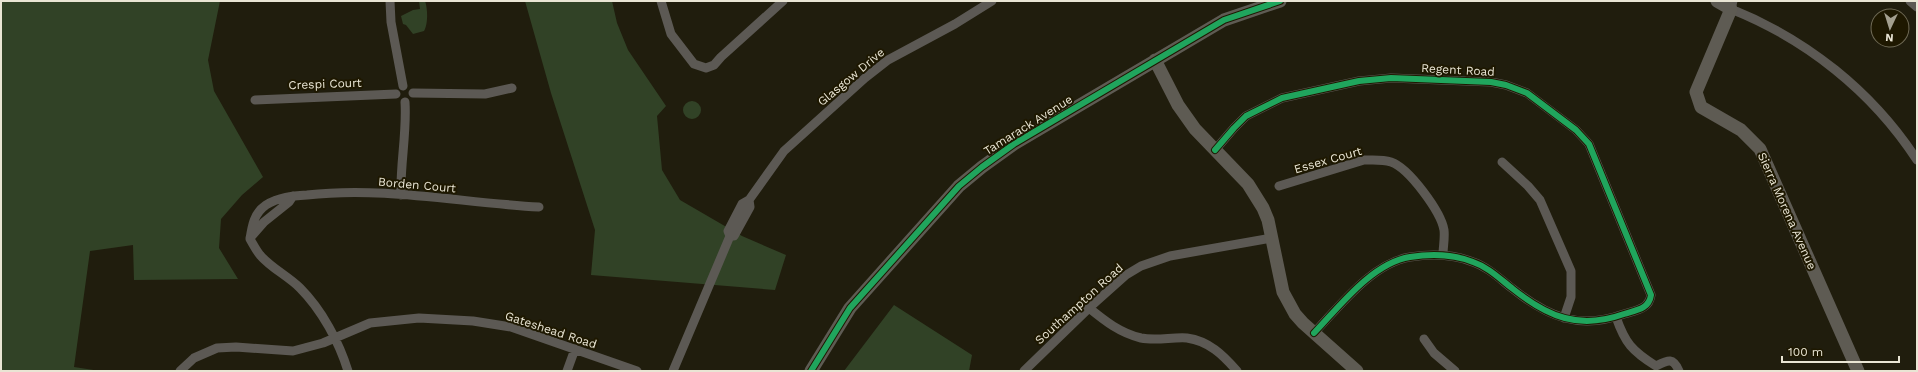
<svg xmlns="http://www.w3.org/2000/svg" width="1918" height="372" viewBox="0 0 1918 372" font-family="'Work Sans',sans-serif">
<rect width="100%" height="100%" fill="#201d0d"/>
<!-- green -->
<path fill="#314226" d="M1 1H220L208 60 214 91 263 177 242 195 221 219 219 248 238 279 134 280 133 245 90 251 74 367 100 371H1Z
M419 1H425C428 9 428 25 424 31L413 34 406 25 403 24 401 16 413 10 420 9Z
M525 1H612L617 23 628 50 666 106 657 116 662 170 680 200 742 236 786 255 775 290 591 275 595 230 551 93Z
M683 110a9 9 0 1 1 18 0a9 9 0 1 1-18 0Z
M894 305 972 355 969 371H844Z"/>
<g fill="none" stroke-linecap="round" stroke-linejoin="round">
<!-- street -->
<path stroke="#5c5954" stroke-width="9" d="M390 1 391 22 403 86
M661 1 671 34 694 64 706 68 714 65 721 57 783 1
M1733 1 1731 9C1806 39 1872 91 1917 160
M1910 1 1917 7
M413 93 485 94 512 88
M255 100 396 94
M1215 150 1234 128 1246 116 1282 98 1359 81 1391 78 1491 82 1506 85 1527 93 1576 130 1589 144 1651 295C1649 309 1637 310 1624 314 1579 330 1548 317 1513 289 1500 279 1488 267 1473 262 1453 254 1430 254 1410 257 1372 263 1339 307 1314 333
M1502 162 1528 186 1540 200 1571 271V297L1564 318
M1279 186 1364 160C1373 160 1382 159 1391 162 1409 168 1441 212 1444 230 1445 238 1443 247 1443 255
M401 195C400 164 407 133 405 102
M730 236H734L750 207 749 200
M250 238 264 222 289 202 293 196
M250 239C252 226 254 213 266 205 279 197 292 196 307 195 384 186 462 203 539 207
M250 239C253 244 256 250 260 255 271 268 288 276 300 288 322 310 339 342 348 371
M1089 308C1105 321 1120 333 1141 338 1156 341 1172 337 1187 338 1209 341 1223 355 1237 371
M1616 317C1625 343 1632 351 1656 366 1668 360 1673 357 1679 371
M1424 339 1434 353 1455 371
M180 371 194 358 217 348 236 347 293 351 323 343 370 323 419 318 473 321 511 327 637 371
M567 371 575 349
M673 371 730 236 728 231 742 204 749 200 784 151 865 78 888 60 955 24 992 1
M1024 371 1089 308 1126 275 1141 266 1170 256 1272 238"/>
<!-- secondary -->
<path stroke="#5e5b53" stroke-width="13" d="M1717 1 1731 9 1696 92 1701 107 1741 130 1760 149 1858 371
M1155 60 1178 105 1195 129 1248 184 1263 208 1268 220 1283 292 1295 314 1303 323 1357 371
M811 371 850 308 959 186 982 167 1014 144 1224 20 1280 1"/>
<!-- cycleway casing -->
<g stroke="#1e1800" stroke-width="8">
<path id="cycleway" d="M1215 150 1234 128 1246 116 1282 98 1359 81 1391 78 1491 82 1506 85 1527 93 1576 130 1589 144 1651 295C1649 309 1637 310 1624 314 1579 330 1548 317 1513 289 1500 279 1488 267 1473 262 1453 254 1430 254 1410 257 1372 263 1339 307 1314 333
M811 371 850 308 959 186 982 167 1014 144 1224 20 1280 1"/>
</g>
<!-- cycleway -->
<use href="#cycleway" stroke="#20a55d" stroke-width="6"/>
</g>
<g text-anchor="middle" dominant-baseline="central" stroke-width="4" stroke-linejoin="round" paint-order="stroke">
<!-- street labels -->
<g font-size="12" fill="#e9e5d4" stroke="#1e1800">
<text transform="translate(1458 70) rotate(3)">Regent Road</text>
<text transform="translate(851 77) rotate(-40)">Glasgow Drive</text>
<text transform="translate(325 84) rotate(-2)">Crespi Court</text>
<text transform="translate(1028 125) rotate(-32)">Tamarack Avenue</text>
<text transform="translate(1328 160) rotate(-16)">Essex Court</text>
<text transform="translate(417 185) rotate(5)">Borden Court</text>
<text transform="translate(1787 211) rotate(66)">Sierra Morena Avenue</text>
<text transform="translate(1079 304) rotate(-42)">Southampton Road</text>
<text transform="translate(551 330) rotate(18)">Gateshead Road</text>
</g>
</g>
<!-- border -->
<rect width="1918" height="372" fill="none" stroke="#e9e5d4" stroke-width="4"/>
<!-- north arrow -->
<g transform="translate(1890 28) rotate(184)"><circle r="19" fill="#1e1800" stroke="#6f6a55"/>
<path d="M0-3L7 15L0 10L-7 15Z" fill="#a39f8e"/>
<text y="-6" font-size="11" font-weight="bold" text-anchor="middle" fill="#e9e5d4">N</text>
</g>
<!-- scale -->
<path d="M1782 356v6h117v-6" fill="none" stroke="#e9e5d4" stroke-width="2"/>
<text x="1788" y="356" font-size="12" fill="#e9e5d4" stroke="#1e1800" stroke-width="3" paint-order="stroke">100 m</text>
</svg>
